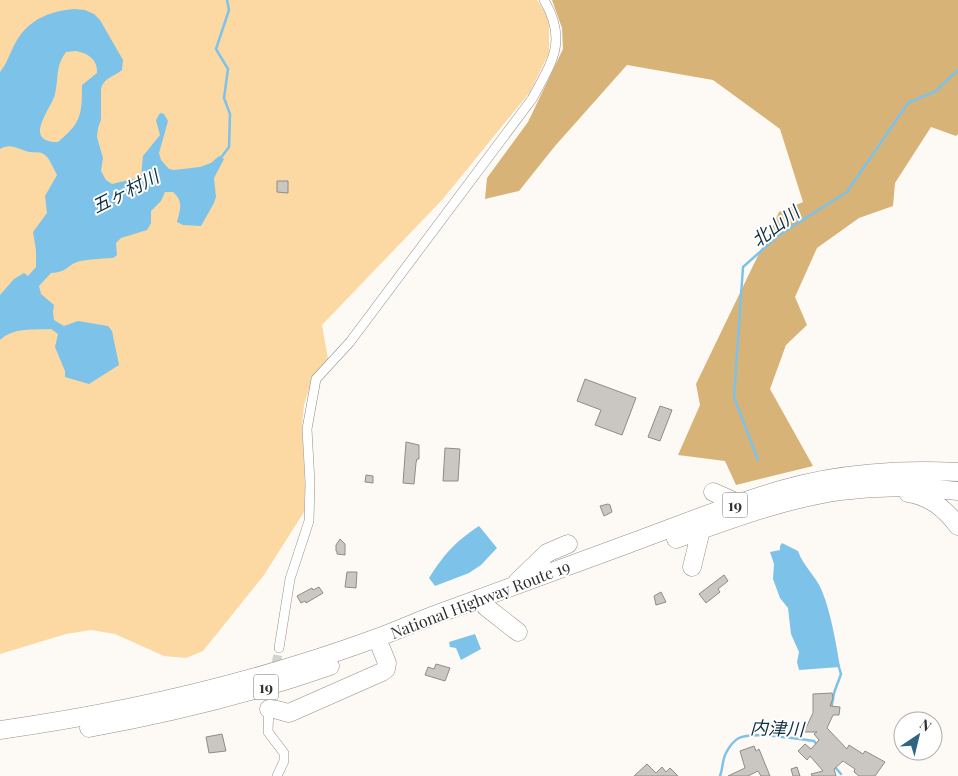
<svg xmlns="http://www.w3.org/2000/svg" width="958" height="776" viewBox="0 0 958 776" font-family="'Playfair Display','Noto Sans JP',serif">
<rect width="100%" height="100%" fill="#fdfaf5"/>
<!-- green -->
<path fill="#fcd9a3" d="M0 0H537L546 14 549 25V53L530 92 442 200 322 325 328 359 316 375 309 389 304 405 302 426 305 486 304 512 264 575 203 651 186 658 164 656 115 634 91 630 66 634 0 654Z"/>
<!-- forest -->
<path fill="#d8b377" d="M552 0H958V134L956 136 931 127 895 183 893 206 859 218 817 248 795 297 807 325 786 345 770 389 813 466 736 485 725 461 678 455 700 405 696 384 779 212 803 202 780 129 713 80 627 65 555 146 519 191 485 199 487 178 528 122 563 49 562 28Z"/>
<!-- water -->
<path fill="#7dc2e8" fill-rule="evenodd" d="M74 9 85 10 94 14 100 20 123 60 122 70C114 77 104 77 101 89V120L98 128 97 137 103 158 101 171 106 180 112 184 141 177 143 156 160 135 156 120 160 113 164 114 168 121 159 153 161 160 169 169 174 170 200 167 211 163 219 156 224 159 214 178 216 197 214 203 201 226 183 225 177 222C180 209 184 202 173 192H165L161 201 151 211V223L147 230 121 238 116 243 117 255 113 258C109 258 80 260 77 262 65 267 67 272 51 273L39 286 41 294 54 305 53 312 54 320 64 326 78 321 108 326 112 331 119 365 89 384 65 377V371L55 347 58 334 51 329C33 330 14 327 0 340V295L14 279 24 273 28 276 36 267V250L33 232 47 213 45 196 57 175C54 170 50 159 45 155 40 151 35 153 30 152 19 150 11 142 0 149V72C9 61 11 48 19 37 32 18 52 11 74 9ZM76 51C88 53 98 60 97 73L82 85C82 115 81 123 58 142 21 142 52 108 55 94 59 77 55 67 66 52Z
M479 526 497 548 481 565 469 573 435 586 429 578C445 553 454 543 479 526Z
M782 543 798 551C803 566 816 576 822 591 831 613 836 643 840 667L799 670 797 662 799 652 791 634 788 608 780 598 773 579 774 564 770 552 780 550V546Z
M475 634 481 649 461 660 456 648 450 647 449 642Z"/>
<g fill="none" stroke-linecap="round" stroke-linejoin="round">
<!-- stream -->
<path stroke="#7dc2e8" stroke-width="2.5" d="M220 159 229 147 230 114 224 98 228 69 216 49 229 10 227 0
M758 460 734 397 743 267 779 235 847 192 908 103 936 91 958 70
M831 710 834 693 841 674 838 664
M834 766 841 774
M720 776C723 769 722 760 726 753 729 747 733 741 739 738 752 731 797 739 814 741L818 746"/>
</g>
<!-- building -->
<path fill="#cac7c2" stroke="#8f8c87" d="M277 181H288V193L277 192Z
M585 379 636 398 622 435 595 425 601 410 577 401Z
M660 406 672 410 660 441 648 437Z
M406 442 419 445V459H417L416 463 414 484 403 483Z
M445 448 460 449 458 481H443Z
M366 475 373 476V483L365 482Z
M608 504 610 505 612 512 604 516 600 506Z
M340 539 345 544V555L337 554V551H336V545Z
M347 572H357L356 588 345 587Z
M724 575 728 581 718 589 720 592 706 603 699 594Z
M319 587 323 593 306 603 305 601 301 603 297 596 312 588 313 590Z
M661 592 666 602 656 605 654 596Z
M436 664 450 668 445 681 425 675 428 667 434 669Z
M832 693 833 698 830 706 840 707 839 715H833L827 728 847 749 849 745 863 754 865 751 885 762 875 776H859L854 772 855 769 843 761 834 769 836 776H812L811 774 823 771 810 756 807 760 798 751 805 744 811 749 819 740 814 734 817 732H804L813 713V694Z
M222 734 226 751 209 753 206 737Z
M754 746 756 751 759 749 770 776H761L758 771 748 776H728L745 768 740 751Z
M647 764 656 773 662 767 666 772 670 768 678 776H634Z
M797 767 800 776H793L791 769Z"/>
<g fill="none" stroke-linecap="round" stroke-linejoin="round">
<!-- street-tunnel -->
<path stroke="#d4d2cd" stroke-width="9" stroke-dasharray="9 4.5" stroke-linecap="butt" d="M269 704 279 648"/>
<!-- street casing -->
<g stroke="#928f8a" stroke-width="10">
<path id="street" d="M279 648 290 579 309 521 310 483 307 429 316 379 350 342 532 99C552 62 568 41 544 0
M269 706 268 732 284 753V761L277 776"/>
</g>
<!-- highway casing -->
<g stroke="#928f8a" stroke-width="19">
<path id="highway" d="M713 492 740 504
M908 493C930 496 945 509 958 526
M676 539C729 520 784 499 840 491 879 486 919 486 958 491
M692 567 701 530
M517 582 547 553 568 544
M486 607 518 632
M269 709C276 708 282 712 289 713L382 672 386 669 387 663 381 648
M89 728C172 713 250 694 330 666
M0 730C128 712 253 683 374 639 396 631 418 621 440 613 502 590 565 567 628 544 680 525 731 504 784 489 838 473 902 469 958 472"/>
</g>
<!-- street -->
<use href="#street" stroke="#fff" stroke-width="9"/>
<!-- highway -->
<use href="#highway" stroke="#fff" stroke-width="18"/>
</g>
<g text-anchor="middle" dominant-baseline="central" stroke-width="4" stroke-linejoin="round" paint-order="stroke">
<!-- shield labels -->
<g fill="#fff" stroke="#6f6e6d" stroke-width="1">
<rect x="722.5" y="492.5" width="25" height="25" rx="4"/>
<rect x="253.5" y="674.5" width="25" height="25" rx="4"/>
</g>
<g font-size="15" font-weight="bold" fill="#31302e">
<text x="735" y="505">19</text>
<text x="266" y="687">19</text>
</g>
<!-- street labels -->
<g font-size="16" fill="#31302e" stroke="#fff">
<text transform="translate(480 599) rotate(-21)">National Highway Route 19</text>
</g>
<!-- water labels -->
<g font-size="18" font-style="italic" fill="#113040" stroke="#fff">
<text transform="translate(125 191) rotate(-27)">五ヶ村川</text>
<text transform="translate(775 226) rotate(-37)">北山川</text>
<text transform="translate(777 728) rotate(2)">内津川</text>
</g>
</g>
<!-- north arrow -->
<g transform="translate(918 736) rotate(35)"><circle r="24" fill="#ffffff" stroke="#adacab"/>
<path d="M0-4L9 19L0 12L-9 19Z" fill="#306581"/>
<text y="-8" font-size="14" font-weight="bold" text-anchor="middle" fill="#31302e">N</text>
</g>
</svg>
